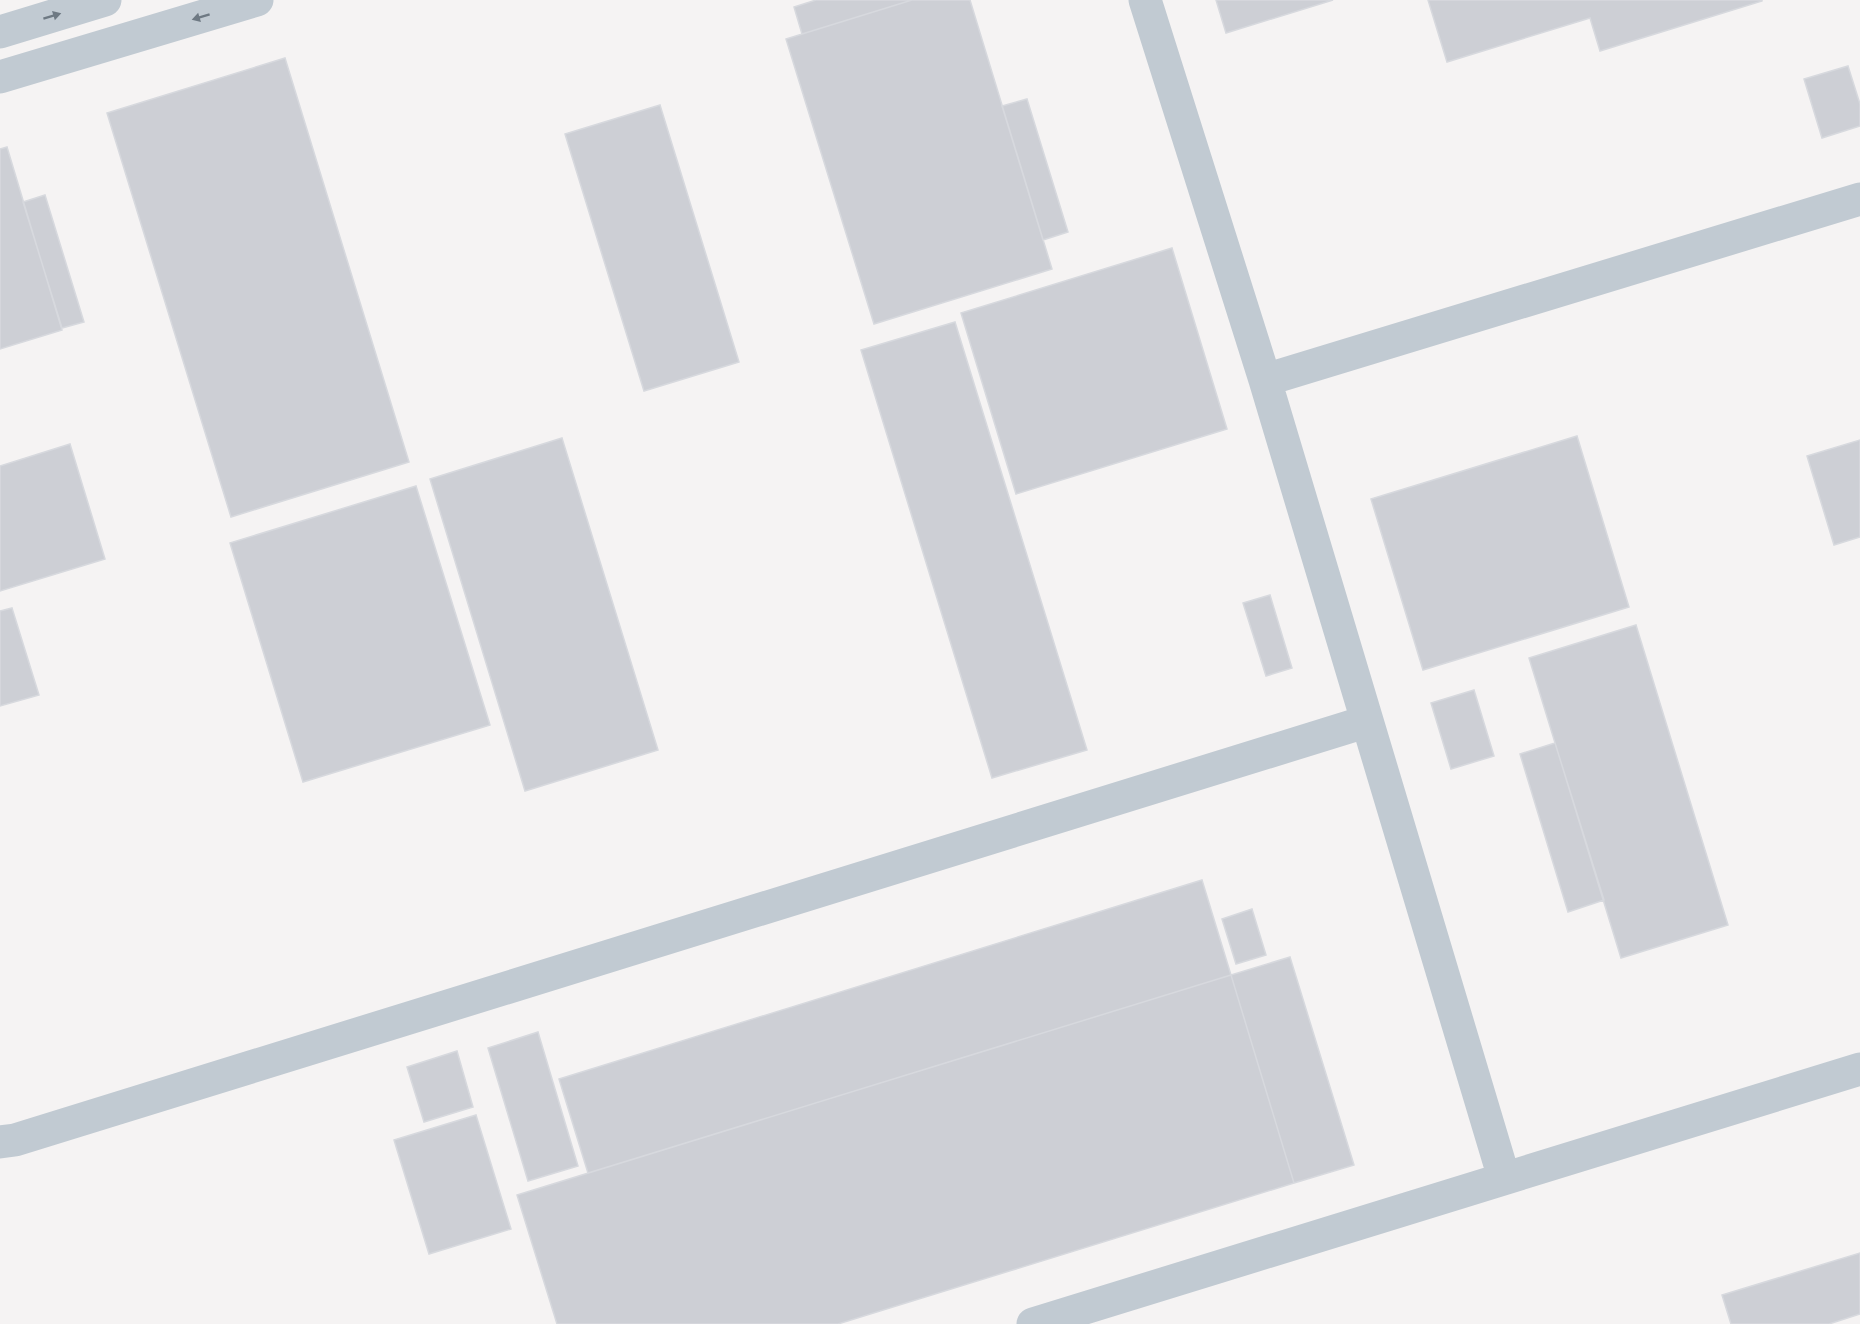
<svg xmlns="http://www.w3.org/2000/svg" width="1860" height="1324" viewBox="0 0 1860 1324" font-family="Commissioner,sans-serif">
<rect width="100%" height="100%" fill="#f5f3f3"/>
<!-- building -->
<path fill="#cdcfd5" stroke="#d7d9de" stroke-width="1.5" d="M816 0H912L802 34 794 7Z
M912 0H970L1052 269 874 324 786 39Z
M1216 0H1333L1226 33Z
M1428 0H1762V1L1600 51 1590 18 1447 62Z
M285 58 409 462 231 517 107 113Z
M1848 66 1860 104V126L1822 138 1804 79Z
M1027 99 1068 232 1043 240 1002 106Z
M660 105 739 362 644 391 565 134Z
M7 147 62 330 0 349V149Z
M45 195 84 322 62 328 23 202Z
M1172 248 1227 429 1016 494 961 313Z
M955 322 1087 750 992 778 861 350Z
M1577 436 1629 607 1423 670 1371 499Z
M562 438 658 750 525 791 430 479Z
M1860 440V537L1834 545 1807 456Z
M70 444 105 559 0 591V466Z
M416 486 490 725 303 782 230 543Z
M1270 595 1292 668 1266 676 1243 603Z
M12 608 39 695 0 706V611Z
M1636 625 1728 925 1621 958 1529 658Z
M1474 690 1494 756 1451 769 1431 703Z
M1555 743 1604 900 1568 912 1520 754Z
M1202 880 1231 975 588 1173 559 1079Z
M1252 909 1266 955 1236 964 1222 919Z
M1290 957 1354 1165 1294 1183 1231 975Z
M1231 975 1294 1183 838 1324H557L517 1195Z
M538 1032 578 1166 528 1181 488 1048Z
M457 1051 473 1107 424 1122 407 1067Z
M476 1115 511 1229 429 1254 394 1140Z
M1860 1253V1314L1829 1324H1731L1722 1295Z"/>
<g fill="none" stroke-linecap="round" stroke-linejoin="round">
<!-- minor -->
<path stroke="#c1cad2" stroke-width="33" d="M1145 0 1265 380 1504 1178
M0 32 105 0
M0 77 257 0
M1265 380 1860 199
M0 1142 15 1140 1365 722
M1033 1324 1860 1069"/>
</g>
<!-- one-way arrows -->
<defs><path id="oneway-solid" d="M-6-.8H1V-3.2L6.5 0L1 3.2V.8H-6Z" transform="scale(1.5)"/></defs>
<g fill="#6e7983">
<use href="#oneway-solid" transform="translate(52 16) rotate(-17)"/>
<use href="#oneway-solid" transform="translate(201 17) rotate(163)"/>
</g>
</svg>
